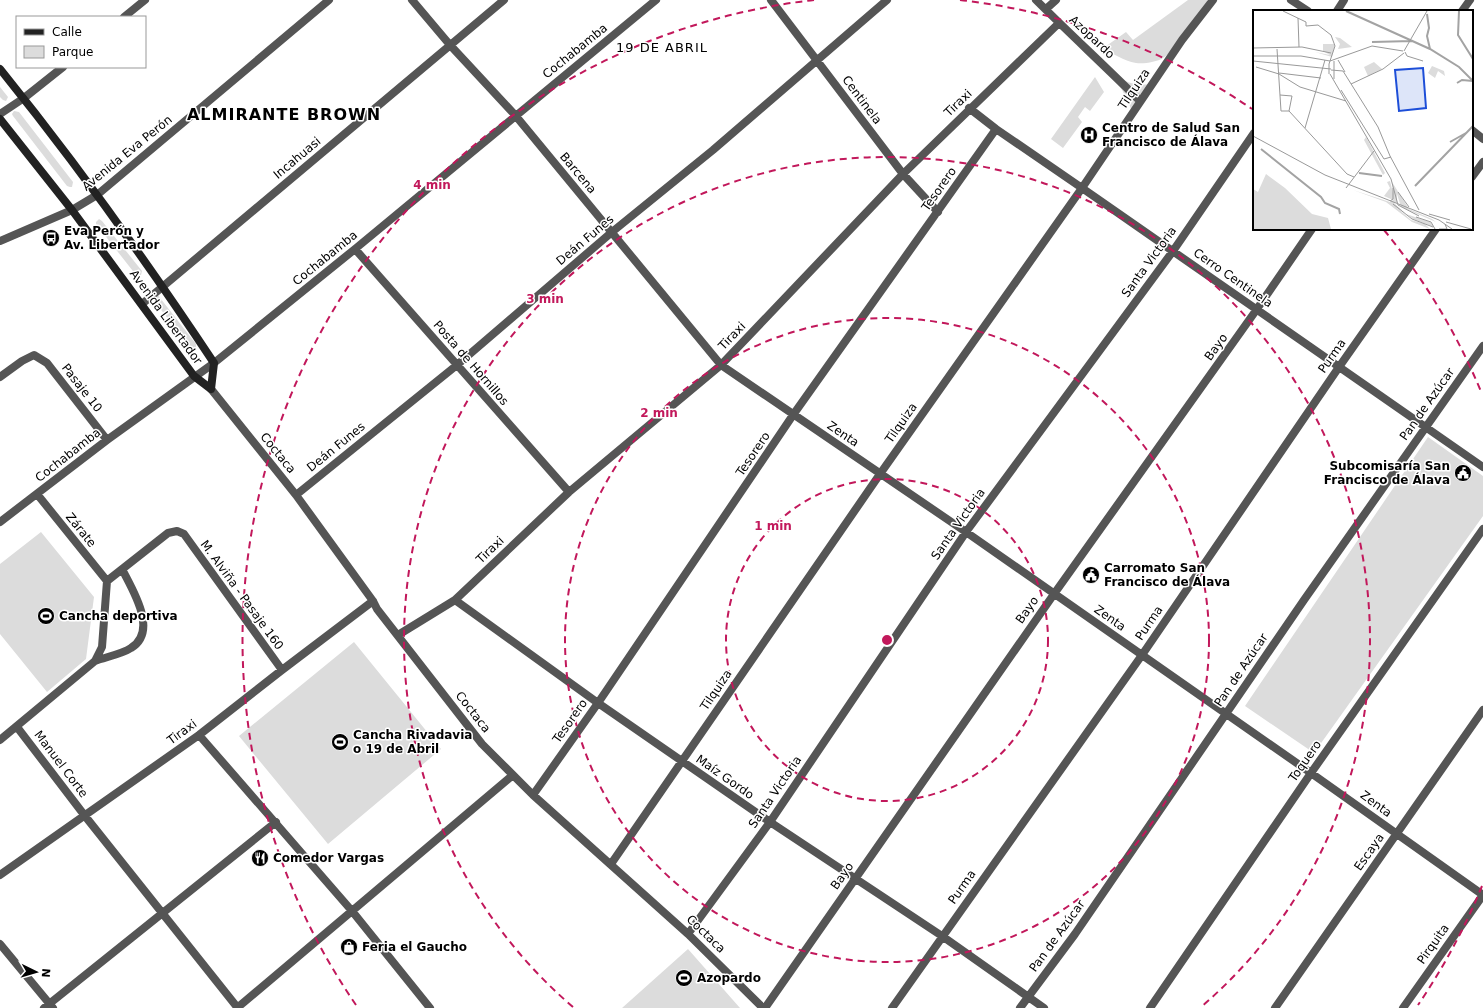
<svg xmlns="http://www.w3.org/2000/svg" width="1483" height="1008" viewBox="0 0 1483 1008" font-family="'DejaVu Sans',sans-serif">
<rect width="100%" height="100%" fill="#fff"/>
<!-- green -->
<path fill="#dcdcdc" d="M1188 0H1207L1209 4C1197 19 1178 48 1163 58 1157 62 1144 64 1136 63 1123 61 1114 53 1102 49L1126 32 1133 40Z
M1114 75C1127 83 1136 86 1152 84L1132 113 1129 103Z
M1095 77 1104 92 1090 111 1085 107 1078 117 1082 122 1063 148 1051 139Z
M0 87 8 97 6 101 3 100 0 97Z
M14 111 19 112 73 182 72 187H70L67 186 13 116 12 114Z
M99 219 102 221 142 271 141 275H136L96 224V222Z
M157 294 196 344V348H191L151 297Z
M1428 437 1483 476V516L1314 753 1245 706Z
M41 532 94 597 86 659 47 692 0 634V564Z
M354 642 441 749 328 844 239 736Z
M688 949 740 1008H622Z"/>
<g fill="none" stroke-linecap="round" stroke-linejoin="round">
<!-- street -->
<path stroke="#555" stroke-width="8" d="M412 0 450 45 515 115 721 365 966 532 1311 773 1483 895
M771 0 903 174 938 212
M1036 0C1070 34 1106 67 1140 101
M1291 0 1308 11
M1046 9 1056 0
M1337 11 1344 0
M1462 11 1470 0
M124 17 145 0
M969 108 996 129 1082 188 1483 467
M0 114 24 98 63 67
M1472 130 1483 139
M1472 177 1483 162
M0 241 72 210 97 195 329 0
M355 249 569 492
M142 304 504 0
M0 377 22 361 34 355 47 363 107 440
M211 389 296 495 373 601 377 609 482 744 533 795 688 934 763 1008
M37 494 107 581
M296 495 457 365 612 232 713 150 887 0
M0 522 107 440 214 363 355 249 656 0
M455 600 598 703 770 822 942 936 1044 1008
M398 635 455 600 569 492 721 365 903 174 1059 23
M95 661C106 657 122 654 131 648 159 631 132 589 122 569
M17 727 85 816 237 1007
M199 735 352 911 430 1008
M0 740 95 661 102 647 107 581 168 533 177 531 184 534 282 670
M533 795 598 703 793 415 996 129
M611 864 880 474 1082 188 1182 40 1213 0
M0 875 199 735 282 670 373 601
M688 934 770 822 966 532 1173 251 1254 133
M0 944 53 1008
M44 1008 276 822
M237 1008 513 775
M765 1008 1054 594 1257 309 1312 229
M892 1008 1142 655 1339 367 1436 229
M1020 1008 1075 934 1304 600 1483 346
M1150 1008 1311 773 1483 529
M1275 1008 1483 710
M1403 1008 1483 895"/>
<!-- secondary -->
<path stroke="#222" stroke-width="8" d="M0 69C76 163 147 262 214 363L211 389
M0 119 72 210 194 376 211 389"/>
</g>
<!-- distance rings -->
<g fill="none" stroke="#c2185b" stroke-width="2" stroke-dasharray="7 5">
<circle cx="887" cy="640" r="161"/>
<circle cx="887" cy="640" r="322"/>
<path d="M573 1007A483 483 0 1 1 1201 1007"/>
<path d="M1482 886A644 644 0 0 1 1418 1005M356 1005A644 644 0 0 1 814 0M960 0A644 644 0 0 1 1252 109M1384 230A644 644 0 0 1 1482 394"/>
</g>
<!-- icons -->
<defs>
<g id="hospital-disc" transform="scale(0.9)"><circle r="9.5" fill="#000" stroke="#fff"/><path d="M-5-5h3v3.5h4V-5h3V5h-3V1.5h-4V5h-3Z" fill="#fff"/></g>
<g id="bus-disc" transform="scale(0.9)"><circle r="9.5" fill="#000" stroke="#fff"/><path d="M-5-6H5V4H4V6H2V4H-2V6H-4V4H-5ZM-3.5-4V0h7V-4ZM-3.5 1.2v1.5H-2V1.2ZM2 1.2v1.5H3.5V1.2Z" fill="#fff"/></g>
<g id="civic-disc" transform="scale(0.9)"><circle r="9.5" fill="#000" stroke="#fff"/><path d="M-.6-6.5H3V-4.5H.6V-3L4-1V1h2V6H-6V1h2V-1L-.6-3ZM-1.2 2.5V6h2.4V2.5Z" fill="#fff"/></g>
<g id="stadium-disc" transform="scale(0.9)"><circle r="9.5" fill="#000" stroke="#fff"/><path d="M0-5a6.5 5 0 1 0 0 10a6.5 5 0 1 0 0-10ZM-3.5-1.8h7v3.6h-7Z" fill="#fff"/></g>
<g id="restaurant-disc" transform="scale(0.9)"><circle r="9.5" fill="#000" stroke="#fff"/><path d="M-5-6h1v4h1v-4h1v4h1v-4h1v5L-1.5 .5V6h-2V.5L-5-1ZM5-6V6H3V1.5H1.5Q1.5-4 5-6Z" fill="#fff"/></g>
<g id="shop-disc" transform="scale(0.9)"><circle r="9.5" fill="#000" stroke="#fff"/><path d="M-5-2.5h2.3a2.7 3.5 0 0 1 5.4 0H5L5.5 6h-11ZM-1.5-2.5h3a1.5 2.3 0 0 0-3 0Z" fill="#fff"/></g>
</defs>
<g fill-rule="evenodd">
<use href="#hospital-disc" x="1089" y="135"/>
<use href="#bus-disc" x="51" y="238"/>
<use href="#civic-disc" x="1463" y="473"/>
<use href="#civic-disc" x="1091" y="575"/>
<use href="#stadium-disc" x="46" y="616"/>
<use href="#stadium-disc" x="340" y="742"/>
<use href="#restaurant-disc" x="260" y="858"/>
<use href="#shop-disc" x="349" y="947"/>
<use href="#stadium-disc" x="684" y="978"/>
</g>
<g text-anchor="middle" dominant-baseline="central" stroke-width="3" stroke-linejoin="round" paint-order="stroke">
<!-- street labels -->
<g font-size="12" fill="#000" stroke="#fff">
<text transform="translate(1092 37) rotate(43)">Azopardo</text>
<text transform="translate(575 51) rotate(-39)">Cochabamba</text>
<text transform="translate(1134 89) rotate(-56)">Tilquiza</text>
<text transform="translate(862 100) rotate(53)">Centinela</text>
<text transform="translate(958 103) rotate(-44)">Tiraxi</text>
<text transform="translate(127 153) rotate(-39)">Avenida Eva Perón</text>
<text transform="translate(297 158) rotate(-40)">Incahuasi</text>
<text transform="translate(578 173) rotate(50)">Barcena</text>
<text transform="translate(939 189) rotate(-55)">Tesorero</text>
<text transform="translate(585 240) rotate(-40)">Deán Funes</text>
<text transform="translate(325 258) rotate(-39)">Cochabamba</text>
<text transform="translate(1149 262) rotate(-54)">Santa Victoria</text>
<text transform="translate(1233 278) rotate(35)">Cerro Centinela</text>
<text transform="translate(166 317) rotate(54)">Avenida Libertador</text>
<text transform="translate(732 336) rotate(-46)">Tiraxi</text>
<text transform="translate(1216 347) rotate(-54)">Bayo</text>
<text transform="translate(1332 356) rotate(-55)">Purma</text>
<text transform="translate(471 363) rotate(49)">Posta de Hornillos</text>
<text transform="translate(82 388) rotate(52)">Pasaje 10</text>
<text transform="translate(1427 404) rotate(-55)">Pan de Azúcar</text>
<text transform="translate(901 423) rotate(-55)">Tilquiza</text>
<text transform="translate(843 434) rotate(34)">Zenta</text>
<text transform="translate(336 447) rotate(-39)">Deán Funes</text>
<text transform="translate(278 453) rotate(51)">Coctaca</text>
<text transform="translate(753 454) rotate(-56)">Tesorero</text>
<text transform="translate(68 455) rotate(-38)">Cochabamba</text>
<text transform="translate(958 524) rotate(-55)">Santa Victoria</text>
<text transform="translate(81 530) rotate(51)">Zárate</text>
<text transform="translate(490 550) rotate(-44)">Tiraxi</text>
<text transform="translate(242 595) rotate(54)">M. Alviña - Pasaje 160</text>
<text transform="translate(1027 610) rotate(-55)">Bayo</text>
<text transform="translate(1110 618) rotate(35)">Zenta</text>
<text transform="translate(1149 623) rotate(-56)">Purma</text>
<text transform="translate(1241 670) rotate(-56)">Pan de Azúcar</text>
<text transform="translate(716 690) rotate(-56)">Tilquiza</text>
<text transform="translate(473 712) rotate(52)">Coctaca</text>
<text transform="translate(570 721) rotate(-55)">Tesorero</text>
<text transform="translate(182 732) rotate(-36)">Tiraxi</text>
<text transform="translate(1305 761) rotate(-55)">Toquero</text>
<text transform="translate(61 764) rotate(53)">Manuel Corte</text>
<text transform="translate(725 777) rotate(35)">Maíz Gordo</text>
<text transform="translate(775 792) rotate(-56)">Santa Victoria</text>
<text transform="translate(1376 804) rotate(36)">Zenta</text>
<text transform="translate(1369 852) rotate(-55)">Escaya</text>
<text transform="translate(842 876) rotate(-55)">Bayo</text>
<text transform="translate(962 887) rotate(-55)">Purma</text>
<text transform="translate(706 934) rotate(44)">Coctaca</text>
<text transform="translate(1057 936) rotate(-54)">Pan de Azúcar</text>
<text transform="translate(1433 944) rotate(-55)">Pirquita</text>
</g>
<!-- poi labels -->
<g font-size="12" font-weight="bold" fill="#000" stroke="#fff" text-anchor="start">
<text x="1102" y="128">Centro de Salud San<tspan x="1102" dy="14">Francisco de Álava</tspan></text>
<text x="64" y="231">Eva Perón y<tspan x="64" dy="14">Av. Libertador</tspan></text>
<text x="1450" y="466" text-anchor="end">Subcomisaría San<tspan x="1450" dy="14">Francisco de Álava</tspan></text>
<text x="1104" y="568">Carromato San<tspan x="1104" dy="14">Francisco de Álava</tspan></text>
<text x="59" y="616">Cancha deportiva</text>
<text x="353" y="735">Cancha Rivadavia<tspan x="353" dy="14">o 19 de Abril</tspan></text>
<text x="273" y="858">Comedor Vargas</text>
<text x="362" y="947">Feria el Gaucho</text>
<text x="697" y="978">Azopardo</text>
</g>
<!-- neighbourhood labels -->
<g font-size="13" letter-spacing="1" fill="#000" stroke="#fff">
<text x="662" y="47">19 DE ABRIL</text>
</g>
<!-- district labels -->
<g font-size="16" font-weight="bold" letter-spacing="1" fill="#000" stroke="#fff">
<text x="284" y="114">ALMIRANTE BROWN</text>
</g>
</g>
<!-- overview -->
<g transform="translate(1253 10)">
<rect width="220" height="220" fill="#fff"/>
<path d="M82 27 87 28 99 37 85 39 87 34ZM70 34H82L79 47 62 42 77 45 70 41ZM121 52 129 59 115 66 111 57ZM179 56 191 61 192 66 185 61 182 68 175 63ZM113 127 132 163 130 165 111 130ZM13 164 32 178 59 204 75 208 78 219H0V179L5 182ZM137 171 140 183 139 172 156 199 179 209 183 212 148 197 144 184V193H141L153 204 177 212 181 217 160 209 142 196 158 210 172 214 177 219 159 212 133 192 100 180 137 192 140 190 131 186 137 178 134 172Z" fill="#dcdcdc"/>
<path fill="none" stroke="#a3a3a3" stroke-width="2" d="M93 1 177 39 206 57 220 71M206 1 205 25 220 49M174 4 176 18 174 26 177 39M119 32 159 31M204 73 209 70 220 71M197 132 213 123M8 139 68 187 72 193 86 199 87 204M106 163 129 166M162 176 220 116"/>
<path fill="none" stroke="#999" stroke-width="1" d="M30 1 53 12V16L65 15 78 25 82 36 76 54V64M45 8 46 37M0 38 49 37 78 43M24 39 28 101H36M151 41 174 1M152 42 154 46 170 51M0 46H48L77 51 119 36 150 41M85 50 92 62M0 51 78 59M3 57 26 64 47 77 93 91M78 60 90 61M90 61 125 117 137 146 166 200M26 63 68 68M77 64 138 169 145 195 166 206M81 69V51M98 74 130 59 151 43M88 80 131 149 138 147M27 85 39 86 36 101M36 101 94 164 101 167M52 118 72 50M0 126 72 165 186 210 199 219M93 178 121 141M145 182 156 197M137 191 140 189V178M140 194 159 209 180 217M176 204 197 210M163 207 178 212 182 219M193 212 218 219M186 219H194L192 214"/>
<path fill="#1d4ed8" fill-opacity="0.15" stroke="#1d4ed8" stroke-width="2" d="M170 58 173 98 146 101 142 60Z"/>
<rect width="220" height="220" fill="none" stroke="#000" stroke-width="2"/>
</g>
<circle cx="887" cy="640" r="6" fill="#c2185b" stroke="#fff" stroke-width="2"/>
<g font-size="12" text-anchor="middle" font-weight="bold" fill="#c2185b" stroke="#fff" stroke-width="3" stroke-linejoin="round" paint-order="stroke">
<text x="432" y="189">4 min</text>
<text x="545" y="303">3 min</text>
<text x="659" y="417">2 min</text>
<text x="773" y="530">1 min</text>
</g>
<!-- legend -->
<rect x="16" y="16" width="130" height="52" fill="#ffffff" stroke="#999999"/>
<rect x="24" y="29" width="20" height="6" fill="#222222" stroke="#999999"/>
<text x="52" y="36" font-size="12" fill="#000000">Calle</text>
<rect x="24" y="46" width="20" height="12" fill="#dcdcdc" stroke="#999999"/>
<text x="52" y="56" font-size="12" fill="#000000">Parque</text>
<!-- north arrow -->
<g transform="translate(36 972) rotate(95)" stroke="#ffffff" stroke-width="3" paint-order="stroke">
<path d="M0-3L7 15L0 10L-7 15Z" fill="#000000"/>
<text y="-6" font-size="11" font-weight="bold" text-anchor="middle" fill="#000000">N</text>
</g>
</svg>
